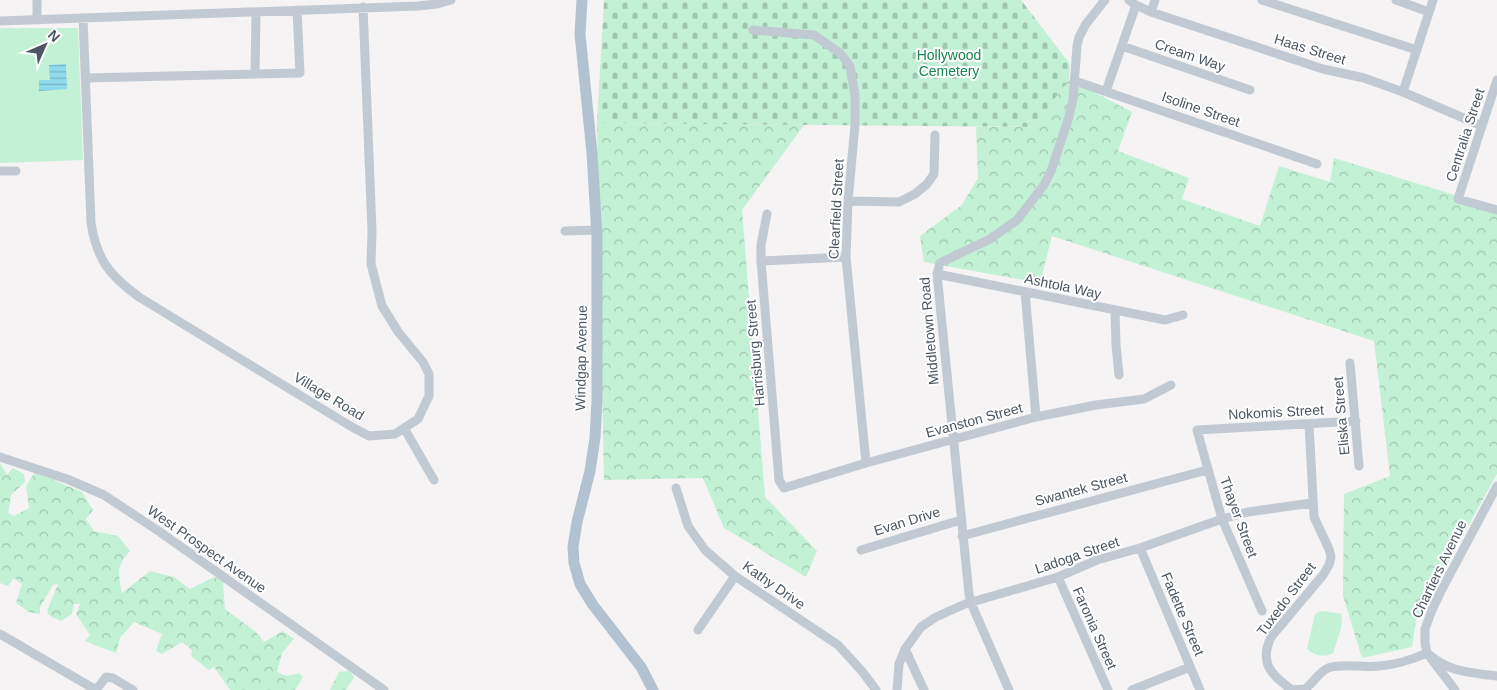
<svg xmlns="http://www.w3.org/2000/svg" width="1497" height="690" viewBox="0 0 1497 690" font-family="Arial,sans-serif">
<defs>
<pattern id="forest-crowns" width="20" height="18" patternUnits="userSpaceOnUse" patternTransform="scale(1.25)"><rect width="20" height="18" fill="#c3f1d5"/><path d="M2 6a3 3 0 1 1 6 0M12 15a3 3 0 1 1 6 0" fill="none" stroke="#a0c6b0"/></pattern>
<pattern id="cemetery-stones" width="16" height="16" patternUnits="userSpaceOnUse" patternTransform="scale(1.25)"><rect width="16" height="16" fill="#c3f1d5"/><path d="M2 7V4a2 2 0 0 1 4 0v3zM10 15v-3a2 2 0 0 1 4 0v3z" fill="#a0c6b0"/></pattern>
<pattern id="water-rules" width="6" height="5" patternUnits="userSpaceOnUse" patternTransform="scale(1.25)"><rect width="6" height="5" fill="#90daee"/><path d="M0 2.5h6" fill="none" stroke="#78b4c4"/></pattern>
</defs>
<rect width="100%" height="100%" fill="#f5f3f3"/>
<!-- forest -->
<path fill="url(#forest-crowns)" d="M1069 79 1132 112 1118 151 1189 178 1182 199 1260 226 1279 166 1330 182 1334 158 1497 208V474L1416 620 1412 647 1362 658 1343 596 1344 494 1390 476 1374 341 1052 236 1040 283 924 262 920 236 962 205 978 178 976 127H1034Z
M597 123 804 125 742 210 765 497 817 551 806 577 724 528 703 478 604 480Z
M0 463 7 475 13 468 24 474 25 482 11 495 8 513 14 516 29 508 26 486 35 472 82 492 93 510 86 519 94 531 118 536 130 551C116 566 118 573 122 593L150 571 174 577 190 589 214 577 223 581 225 609 256 632 264 642 283 631 294 639 282 653 277 672 287 676 299 673 303 677 295 690H230L214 667 209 670 191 656 192 650 182 642 162 654 156 651 162 634 134 622 120 638 116 653 85 641 90 635 76 614 80 604H74L72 614 61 621 50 616 47 611 58 584 53 585 40 607V614L29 612 16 603 22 584 14 578 8 586 0 583Z
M350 671 354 677 346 690H330L339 672Z"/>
<!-- cemetery -->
<path fill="url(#cemetery-stones)" d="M604 0H1021L1070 64 1069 79 1034 127 597 123Z"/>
<!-- park -->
<path fill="#c3f1d5" d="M0 28H78L83 160 0 163Z
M1322 611 1342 614 1341 628 1333 653C1324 658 1315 656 1307 649L1315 614Z"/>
<!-- water -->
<path fill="url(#water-rules)" d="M66 64 67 89 39 91V80H50L49 65Z"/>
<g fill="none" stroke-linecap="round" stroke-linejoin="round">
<!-- minor -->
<path stroke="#c1cad2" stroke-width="9" d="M37 0V20
M1129 0 1136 5 1151 12 1323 69 1364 78 1403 92 1482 126
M1262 0 1417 50
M1396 0 1429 12
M1151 12 1155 0
M83 18 91 223C97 260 109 275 139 297L352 427 369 436 395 434 418 419 429 396V374L423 362 399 333 382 306 371 264 372 231 363 7
M0 21 418 6 437 4 451 0
M753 30 814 35 840 53 850 66 855 96V125L848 201 846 257 866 463
M1122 46 1250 90
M255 73 256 12
M86 78 300 73 297 10
M1497 80 1458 199 1497 210
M1075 81 1317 164
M1106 91 1136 5
M1403 92 1433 0
M0 171H16
M848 201 899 202 915 194 927 184 934 174 935 135
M767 214 761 245V261L779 480 784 488 866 463 1036 417 1096 405 1144 399 1171 385
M565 231 597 230
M761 261 846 257
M937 274 1165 320 1183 315
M1025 292 1036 417
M1115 311 1116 345 1119 375
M1350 363 1359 466
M1309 424 1314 517 1329 549 1331 557 1329 565 1323 575 1271 637C1259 663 1271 675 1292 690L1305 689C1313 683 1319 672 1328 668 1344 663 1362 668 1379 666 1396 665 1411 660 1427 653 1450 673 1468 672 1497 676
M404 428 434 480
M0 457 67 479 104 495 160 532 384 690
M676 488 688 526 705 550 735 576 838 645 861 670 876 690
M962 536 1207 470
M1140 548 1200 690
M861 550 961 520
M1058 577 1108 690
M1262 611 1222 519 1197 430 1356 421
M698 630 735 576
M0 634 96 690 106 677 113 678 133 690
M905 649 924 690
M897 690 899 664 905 649 921 627 936 617 965 604 1058 577 1097 560 1140 548 1222 519 1248 512 1312 503
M1009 690 971 603 969 594 937 274 940 263 990 239 1017 220 1044 185 1051 171 1068 120 1073 100 1077 46 1079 37 1086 24 1105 0
M1132 690 1190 667
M1455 690 1427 653 1425 643V629L1432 610 1441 591 1497 486"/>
<!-- major -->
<path stroke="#b3c2d1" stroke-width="11" d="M582 0 580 34 592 153 597 236V401L595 438 590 471 577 522 573 547 574 563 580 584 593 605 641 667 653 690"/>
</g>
<g text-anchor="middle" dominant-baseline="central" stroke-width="4" stroke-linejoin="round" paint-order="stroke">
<!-- street labels -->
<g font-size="14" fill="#4a5661" stroke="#fff">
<text transform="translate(1310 49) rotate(17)">Haas Street</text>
<text transform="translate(1190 55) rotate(19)">Cream Way</text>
<text transform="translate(1201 109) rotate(19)">Isoline Street</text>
<text transform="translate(1465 135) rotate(-72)">Centralia Street</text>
<text transform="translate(836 209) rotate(-87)">Clearfield Street</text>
<text transform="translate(1063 286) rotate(12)">Ashtola Way</text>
<text transform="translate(929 331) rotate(-95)">Middletown Road</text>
<text transform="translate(755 353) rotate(-95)">Harrisburg Street</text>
<text transform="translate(581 358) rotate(-89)">Windgap Avenue</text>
<text transform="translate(329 396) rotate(31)">Village Road</text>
<text transform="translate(1276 412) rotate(-3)">Nokomis Street</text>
<text transform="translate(1341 416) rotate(-95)">Eliska Street</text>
<text transform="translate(974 420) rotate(-15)">Evanston Street</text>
<text transform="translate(1081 489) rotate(-15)">Swantek Street</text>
<text transform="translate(1239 517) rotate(70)">Thayer Street</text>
<text transform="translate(907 521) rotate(-17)">Evan Drive</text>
<text transform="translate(207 549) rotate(35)">West Prospect Avenue</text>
<text transform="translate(1077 555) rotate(-19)">Ladoga Street</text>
<text transform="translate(1439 569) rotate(-64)">Chartiers Avenue</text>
<text transform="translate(774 585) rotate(35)">Kathy Drive</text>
<text transform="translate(1286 599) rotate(-53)">Tuxedo Street</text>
<text transform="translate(1183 614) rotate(67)">Fadette Street</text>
<text transform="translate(1095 628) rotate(66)">Faronia Street</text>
</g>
<!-- park labels -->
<g font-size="14" fill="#17864f" stroke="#fff">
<text x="949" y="55">Hollywood<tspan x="949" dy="16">Cemetery</tspan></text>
</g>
</g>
<!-- north arrow -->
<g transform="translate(45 45) rotate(45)" stroke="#ffffff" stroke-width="4" paint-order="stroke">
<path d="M0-4L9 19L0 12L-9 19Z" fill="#4a5661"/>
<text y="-8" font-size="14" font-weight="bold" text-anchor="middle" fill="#4a5661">N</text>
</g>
</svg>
